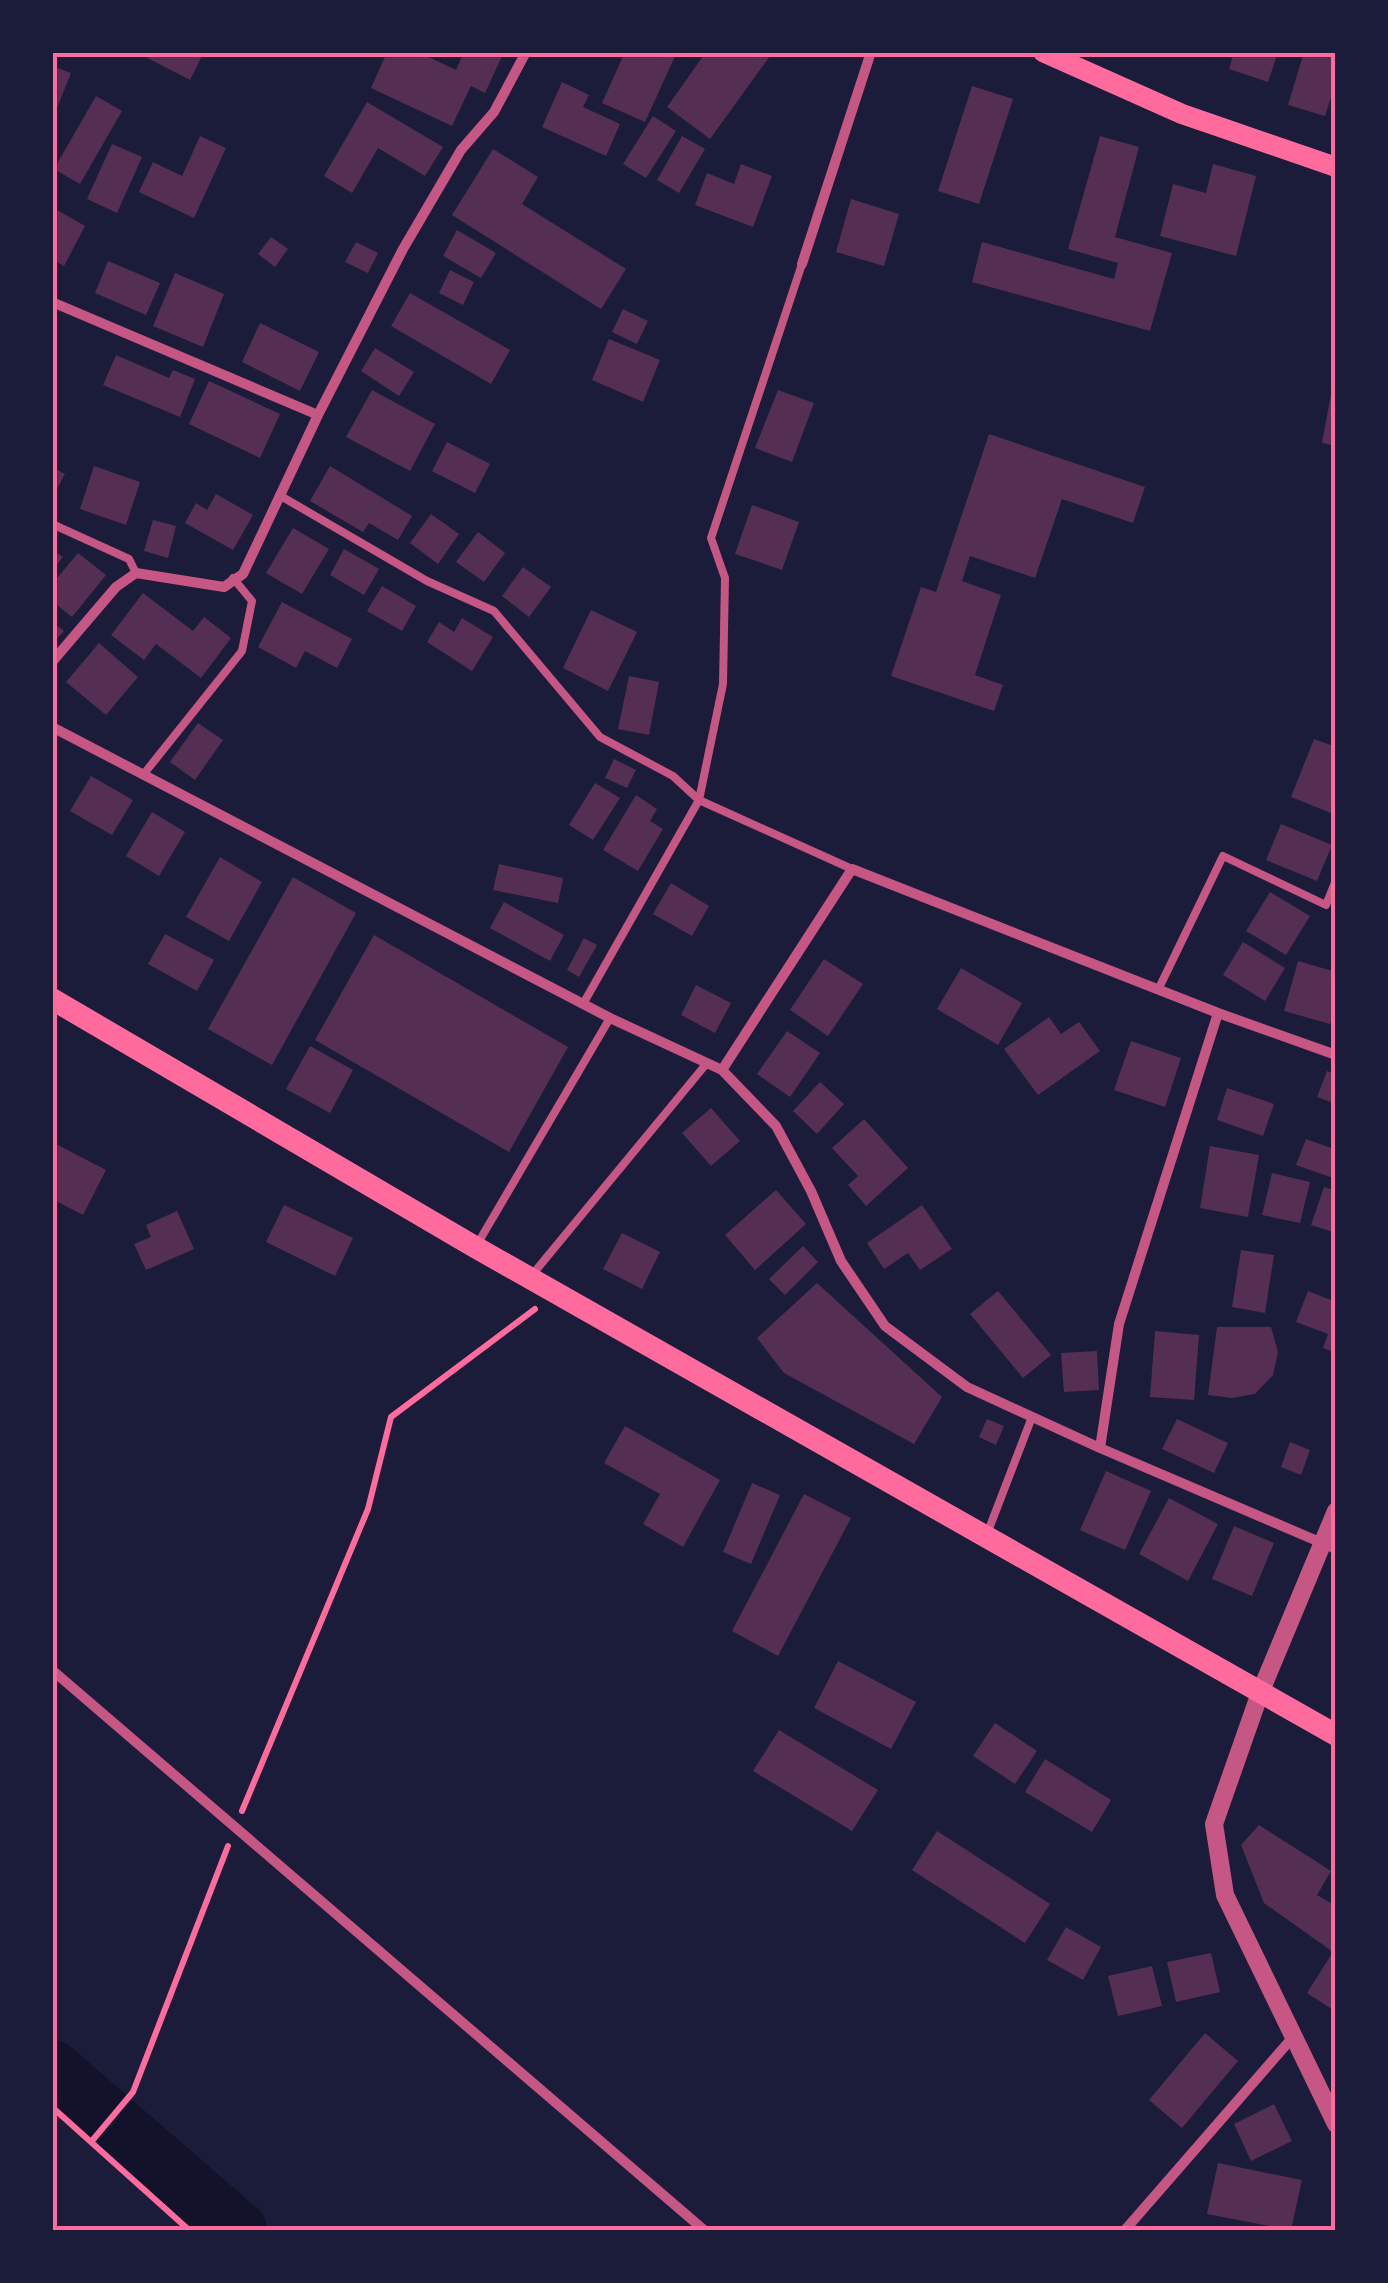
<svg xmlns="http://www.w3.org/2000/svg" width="1388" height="2283" viewBox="0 0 1388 2283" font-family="'Nunito Sans',sans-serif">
<rect width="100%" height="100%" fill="#1b1b3a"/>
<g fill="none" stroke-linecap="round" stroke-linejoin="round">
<!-- river -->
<path stroke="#12122b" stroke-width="58" d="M52 2069 238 2230"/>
</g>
<!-- building -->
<path fill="#542f53" d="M136 52H204L190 80Z
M387 52H418L456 70 464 52H504L485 93 471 86 452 126 371 88Z
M625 52H677L645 122 602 103Z
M706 52H766L770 56 710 139 667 107Z
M1234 52H1278L1268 82 1229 69Z
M1304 52H1336V82L1325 116 1288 105Z
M52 66 71 73 53 118H52Z
M562 82 589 95 583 107 620 124 606 156 542 127Z
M972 86 1013 99 979 204 938 191Z
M96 96 122 111 80 184 54 169Z
M367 102 443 147 425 176 378 148 352 193 324 176Z
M653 116 676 131 646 178 623 164Z
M200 136 226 148 194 218 139 192 153 162 182 176Z
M682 136 705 149 679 193 657 180Z
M1100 136 1139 147 1115 237 1172 253 1150 331 972 282 982 242 1114 279 1118 263 1068 249Z
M112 144 142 157 117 213 87 199Z
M493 149 538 177 522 204 626 269 601 309 452 215Z
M741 164 772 176 753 227 695 205 707 173 734 184Z
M1213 164 1256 176 1236 256 1160 236 1173 184 1206 193Z
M851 199 899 214 884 266 836 252Z
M52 207 85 226 64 266 52 259Z
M457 230 496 253 481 278 443 256Z
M271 237 288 249 275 267 258 254Z
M356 242 378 253 368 273 345 262Z
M108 261 160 283 146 315 95 293Z
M450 270 474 282 463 305 439 293Z
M175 273 224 294 203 347 153 326Z
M410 293 510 350 491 384 391 326Z
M623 309 648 321 637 344 612 332Z
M260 323 319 352 300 391 242 362Z
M609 339 660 360 643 402 592 380Z
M375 348 414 372 399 396 361 371Z
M116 355 169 378 173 370 195 379 180 417 103 385Z
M1334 378H1336V446L1322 443Z
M209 381 280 414 260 458 189 424Z
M372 390 435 424 410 471 346 437Z
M778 390 814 403 792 462 755 448Z
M989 434 1145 487 1133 523 1062 499 1035 578 970 556 962 581 1001 595 975 675 1003 685 994 711 891 676 921 587 936 592Z
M447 442 490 464 475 493 432 471Z
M94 466 140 482 126 525 80 509Z
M330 466 412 516 398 540 369 523 363 532 310 501Z
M52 467 65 474 52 498Z
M216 494 253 515 233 550 185 523 196 503 207 510Z
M752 505 799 522 782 570 735 554Z
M431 514 459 534 438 564 410 543Z
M153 520 176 526 168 558 144 551Z
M293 528 329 549 302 594 266 573Z
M478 532 505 553 484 582 456 562Z
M52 549 63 557 52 571Z
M344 549 379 569 364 595 330 575Z
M78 553 106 575 72 617 52 601V584Z
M523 567 551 587 529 617 502 596Z
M382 586 416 606 402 631 367 611Z
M143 593 193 631 204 617 231 638 201 678 156 644 144 660 111 635Z
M282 602 352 639 337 668 305 651 296 668 258 647Z
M591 610 637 632 608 691 563 668Z
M462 618 493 637 472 671 427 642 439 622 454 632Z
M52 622 64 631 52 644Z
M99 643 138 677 106 715 66 682Z
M629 676 659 682 649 735 618 729Z
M198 723 223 740 195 780 170 762Z
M1314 739 1336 747V815L1291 797Z
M614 759 636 770 627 788 605 778Z
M91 776 133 800 112 835 70 811Z
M595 783 620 798 593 840 569 825Z
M636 795 657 809 650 821 663 829 638 871 603 850Z
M152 812 185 832 159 876 126 856Z
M1281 824 1332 845 1317 881 1266 860Z
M220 857 262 882 229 941 186 917Z
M499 864 563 878 558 903 493 890Z
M293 877 356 913 272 1065 208 1029Z
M671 883 709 906 692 936 653 914Z
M1270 892 1310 916 1286 955 1246 931Z
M504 902 564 935 550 961 490 928Z
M165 934 214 960 197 991 148 964Z
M374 935 568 1047 509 1152 315 1040Z
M584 938 597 945 579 977 567 970Z
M1243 942 1285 968 1265 1001 1223 975Z
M824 959 863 984 828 1036 790 1010Z
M1298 961 1336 972V1004L1330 1024 1284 1011Z
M961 968 1022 1003 998 1045 937 1009Z
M696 985 731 1003 715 1033 681 1015Z
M1049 1017 1061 1034 1079 1022 1100 1051 1038 1095 1004 1049Z
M787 1031 820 1053 790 1097 757 1074Z
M1131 1041 1181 1058 1165 1107 1114 1090Z
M310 1046 353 1070 330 1113 286 1089Z
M1327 1071 1336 1074V1104L1317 1097Z
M820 1082 844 1104 817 1134 793 1111Z
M1227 1088 1274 1104 1263 1136 1217 1120Z
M711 1108 740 1141 711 1166 682 1133Z
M864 1119 908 1168 866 1206 848 1185 858 1176 832 1148Z
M1336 1136V1179L1296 1165 1306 1139 1331 1148Z
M52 1142 106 1170 83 1215 52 1199Z
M1210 1146 1259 1155 1248 1217 1200 1208Z
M1272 1173 1310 1182 1300 1223 1262 1215Z
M1324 1187 1336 1191V1233L1311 1225Z
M776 1190 806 1224 755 1270 725 1235Z
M284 1205 353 1238 335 1276 266 1242Z
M922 1205 952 1249 920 1270 908 1253 884 1269 867 1243Z
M177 1211 194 1249 146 1270 134 1244 151 1237 146 1225Z
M622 1233 660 1252 642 1289 603 1269Z
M803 1246 818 1262 785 1295 769 1279Z
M1241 1250 1274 1255 1265 1313 1232 1307Z
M817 1283 942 1397 914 1444 784 1373 757 1338Z
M998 1291 1051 1355 1023 1378 970 1314Z
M1308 1291 1336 1302V1353L1323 1348 1328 1334 1296 1322Z
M1217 1327H1271L1278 1352 1273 1375 1255 1394 1232 1398 1208 1395Z
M1155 1331 1199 1335 1194 1400 1150 1397Z
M1097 1351 1099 1390 1064 1392 1061 1353Z
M987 1419 1004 1426 996 1445 979 1437Z
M1177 1419 1228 1443 1214 1473 1162 1449Z
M625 1426 720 1480 683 1547 643 1524 660 1494 604 1463Z
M1290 1442 1310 1450 1301 1475 1281 1467Z
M1106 1471 1151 1491 1125 1550 1080 1530Z
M752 1483 780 1495 751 1564 723 1552Z
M804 1494 851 1518 778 1656 732 1631Z
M1169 1498 1218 1524 1188 1581 1139 1554Z
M1234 1526 1274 1543 1252 1596 1212 1579Z
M838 1661 916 1702 891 1749 814 1708Z
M995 1723 1037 1751 1015 1784 973 1756Z
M779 1730 878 1790 852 1831 753 1771Z
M1045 1759 1111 1800 1092 1832 1025 1792Z
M1259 1825 1331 1871 1317 1895 1336 1906V2012L1307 1993 1333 1952 1264 1903 1241 1845Z
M937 1831 1050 1904 1025 1943 912 1870Z
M1066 1927 1101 1947 1083 1980 1047 1960Z
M1211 1953 1220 1992 1176 2002 1167 1962Z
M1152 1966 1162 2006 1118 2016 1108 1976Z
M1205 2033 1238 2061 1182 2128 1149 2100Z
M1274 2104 1292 2141 1251 2161 1234 2124Z
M1218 2163 1302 2180 1291 2230 1207 2214Z"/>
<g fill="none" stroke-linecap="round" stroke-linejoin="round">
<!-- path -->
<path stroke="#ff6b9d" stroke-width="6" d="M242 1811 368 1509 391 1417 535 1309
M52 2107 189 2230
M91 2142 133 2092 228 1846"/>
<!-- service -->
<path stroke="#c65784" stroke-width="8" d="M802 264 711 538 725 578 723 684 699 800 852 869
M279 495 427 581 494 611 600 737 673 776 699 800 583 1004
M52 524 129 559 136 573
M143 775 242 651 252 601 233 578
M1159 988 1223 856 1326 905 1336 880
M478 1243 610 1018
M532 1275 707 1063
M987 1534 1032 1417"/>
<!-- minor -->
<path stroke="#c65784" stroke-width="10" d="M802 264 871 52
M52 302 318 415
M52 662 116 587 136 573 224 587 243 574 318 415 403 249 461 150 494 112 526 52
M52 727 610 1018 722 1070 776 1126 811 1191 841 1261 885 1326 967 1387 1100 1448 1336 1549
M722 1070 852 869 1218 1013 1336 1055
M1100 1448 1119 1324 1218 1013
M52 1670 704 2230
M1125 2230 1293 2037"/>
<!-- tertiary -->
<path stroke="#c65784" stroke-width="18" d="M1336 1511 1260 1693 1214 1824 1225 1895 1336 2124"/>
<!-- secondary -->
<path stroke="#ff6b9d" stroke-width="20" d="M1043 52 1182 114 1336 167"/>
<!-- trunk -->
<path stroke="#ff6b9d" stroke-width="22" d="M52 999 475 1247 1336 1735"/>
</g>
<!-- border -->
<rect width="1388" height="2283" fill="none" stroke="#1b1b3a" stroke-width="110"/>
<rect x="55" y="55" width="1278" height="2173" fill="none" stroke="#ff6b9d" stroke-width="4"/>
</svg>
